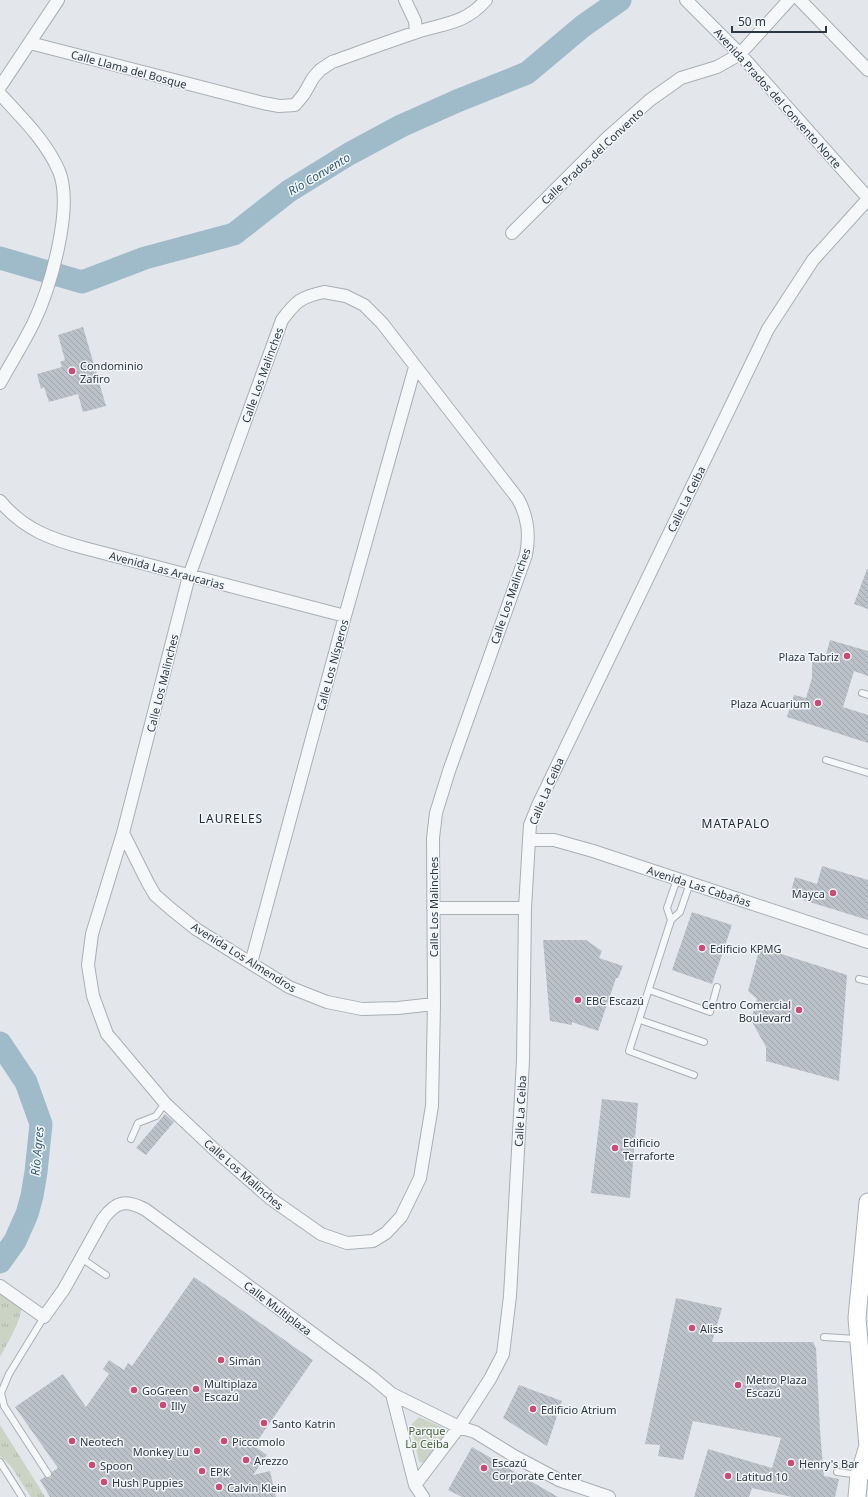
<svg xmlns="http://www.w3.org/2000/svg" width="868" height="1497" viewBox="0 0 868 1497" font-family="'Noto Sans',sans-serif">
<defs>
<pattern id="grass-tufts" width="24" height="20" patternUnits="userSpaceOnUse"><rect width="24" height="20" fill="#cbd4c4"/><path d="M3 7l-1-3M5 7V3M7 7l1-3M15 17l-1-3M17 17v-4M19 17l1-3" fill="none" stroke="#aeb7aa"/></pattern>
<pattern id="building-back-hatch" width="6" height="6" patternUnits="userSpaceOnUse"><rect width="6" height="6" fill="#bac1c8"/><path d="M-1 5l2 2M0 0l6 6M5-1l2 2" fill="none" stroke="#a0a6ad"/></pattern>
</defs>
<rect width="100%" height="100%" fill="#e3e7eb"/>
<!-- grass -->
<path fill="url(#grass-tufts)" d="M0 1290 22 1304C21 1323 8 1341 0 1357Z
M0 1425 39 1487 45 1497H31L10 1465 0 1456Z"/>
<!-- green -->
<path fill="#cbd4c4" d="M419 1417 444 1428 447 1434 426 1463 419 1462 411 1425Z"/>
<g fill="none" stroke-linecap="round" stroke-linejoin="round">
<!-- river -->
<path stroke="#9fbbca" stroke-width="23" d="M0 258 82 282 145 258 234 234 289 191 349 154 401 126 457 101 527 73 583 26 620 0
M0 1043 26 1082 41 1124 36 1172 32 1196 27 1214 15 1241 0 1262"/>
</g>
<!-- building -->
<path fill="url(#building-back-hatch)" d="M83 327 106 406 83 412 78 394 49 402 44 387 41 389 37 374 62 367 60 362 65 360 58 335Z
M867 569H868V609L854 604Z
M830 640 868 651V676L854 671 843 707 868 715V743L787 717 794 695 806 698 812 678V662H824Z
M822 866 868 880V920L803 900 805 895 791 891 795 877 817 884Z
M692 912 732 925 712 984 672 970Z
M543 940H586L602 951 599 958 623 966 618 978H616L598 1031 572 1022V1025L550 1021Z
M760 947 847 975 839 1081 766 1061V1047L751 1020 757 999 748 991Z
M602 1099 638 1103 630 1198 591 1193Z
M165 1114 174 1122 146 1155 136 1148Z
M194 1277 313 1360 254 1446 267 1455 253 1475 270 1471 276 1497H50L40 1480 45 1477 48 1478H51L52 1474V1472L58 1468 15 1407 63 1374 86 1407 109 1374 103 1369 109 1360 124 1370 128 1363 132 1366Z
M676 1298 722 1308 712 1342H813L816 1348 820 1431 824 1476 839 1479 835 1497H792L752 1488 749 1497H694L708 1449 772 1468 781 1438 693 1421 683 1460 658 1456 660 1445 645 1444Z
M519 1385 562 1401 547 1446 503 1418Z
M472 1447 558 1497H462L448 1490Z"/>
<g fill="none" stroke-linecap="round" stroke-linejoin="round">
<!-- lane casing -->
<g stroke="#a8afb5" stroke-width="8">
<path id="lane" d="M862 693 868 695
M826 760 868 773
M690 883 680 912 671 920 629 1051 694 1075
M671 920 667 908 677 879
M859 979 868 981
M649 990 710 1012 717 987
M640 1020 704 1042
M131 1139 138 1123 156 1116 165 1103
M81 1258 106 1275
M44 1317 9 1374 1 1393 4 1406 48 1474
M824 1337 857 1339
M0 1462 22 1497
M837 1472 868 1476"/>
</g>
<!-- street casing -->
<g stroke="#a8afb5" stroke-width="14">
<path id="street" d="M405 0 415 21 416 32
M686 0 740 54 868 198
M800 0 868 70
M30 43 263 103 279 106 295 105 304 94 313 78 320 70 332 62C360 52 387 42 414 33 443 23 464 25 486 0
M0 87 58 0
M0 94C21 117 46 141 59 171 74 208 50 289 33 324 23 344 11 363 0 383
M512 233 607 138 650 100 681 78 717 67 740 54 789 0
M324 292 346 296 364 305 382 323 518 499C528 517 530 534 526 555L449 771 436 813 433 838 434 1004 432 1106 420 1178 401 1217 386 1233 373 1241 347 1243 321 1234 271 1199 216 1151 165 1103 107 1034 93 996 88 965 92 934 123 833 189 576 282 320C296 301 301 297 324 292Z
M0 501C24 530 53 540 88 549L345 616
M123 833 148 883 155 895 171 909 196 929 289 987 327 1002 362 1009 398 1008 434 1004
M529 840H554L593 851 868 942
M433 908H525
M251 963 345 616 415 367
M0 1286 44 1317 64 1289 103 1219C116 1201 126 1199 146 1210L373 1378 392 1394 459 1427 475 1432 514 1456 559 1480 609 1497
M392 1394 415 1485 423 1497
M415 1485 459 1427 490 1379 503 1354 510 1296 523 1060 525 908 529 840 530 825 539 803 768 329 813 260 868 199"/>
</g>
<!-- secondary casing -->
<g stroke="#a8afb5" stroke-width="19">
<path id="secondary" d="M868 1202 857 1318 868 1447
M857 1497 859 1475 868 1446"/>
</g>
<!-- lane -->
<use href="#lane" stroke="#f5f7f9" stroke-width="6"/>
<!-- street -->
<use href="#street" stroke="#f5f7f9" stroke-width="12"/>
<!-- secondary -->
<use href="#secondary" stroke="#fff" stroke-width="17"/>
</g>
<!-- markers -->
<g fill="#cc4b74" stroke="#f2f6f8" stroke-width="1.5">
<circle cx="72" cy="371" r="4"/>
<circle cx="847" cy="656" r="4"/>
<circle cx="818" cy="703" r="4"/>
<circle cx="833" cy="893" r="4"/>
<circle cx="702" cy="948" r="4"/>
<circle cx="578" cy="1000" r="4"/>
<circle cx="799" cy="1010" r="4"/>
<circle cx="615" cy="1148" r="4"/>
<circle cx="692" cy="1328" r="4"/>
<circle cx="221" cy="1360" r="4"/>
<circle cx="738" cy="1385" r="4"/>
<circle cx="196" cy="1389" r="4"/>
<circle cx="134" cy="1390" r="4"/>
<circle cx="163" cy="1405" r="4"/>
<circle cx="533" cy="1409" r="4"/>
<circle cx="264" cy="1423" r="4"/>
<circle cx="72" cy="1441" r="4"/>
<circle cx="224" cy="1441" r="4"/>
<circle cx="197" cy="1451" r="4"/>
<circle cx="246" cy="1460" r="4"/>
<circle cx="791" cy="1463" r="4"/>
<circle cx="92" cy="1465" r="4"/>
<circle cx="484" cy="1468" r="4"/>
<circle cx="202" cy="1471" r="4"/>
<circle cx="728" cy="1476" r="4"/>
<circle cx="104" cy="1482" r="4"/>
<circle cx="219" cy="1487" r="4"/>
</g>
<g text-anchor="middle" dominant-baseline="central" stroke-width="3" stroke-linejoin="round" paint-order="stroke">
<!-- street labels -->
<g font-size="11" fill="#2b3743" stroke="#f2f6f8">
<text transform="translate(129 69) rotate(15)">Calle Llama del Bosque</text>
<text transform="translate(778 98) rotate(48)">Avenida Prados del Convento Norte</text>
<text transform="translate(592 156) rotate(-43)">Calle Prados del Convento</text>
<text transform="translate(262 375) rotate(-70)">Calle Los Malinches</text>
<text transform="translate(686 499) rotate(-64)">Calle La Ceiba</text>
<text transform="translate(167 570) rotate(15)">Avenida Las Araucarias</text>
<text transform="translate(510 596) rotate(-71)">Calle Los Malinches</text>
<text transform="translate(332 665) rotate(-75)">Calle Los Nísperos</text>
<text transform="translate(162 683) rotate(-76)">Calle Los Malinches</text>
<text transform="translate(546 791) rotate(-67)">Calle La Ceiba</text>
<text transform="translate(699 886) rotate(18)">Avenida Las Cabañas</text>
<text transform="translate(433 907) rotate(-90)">Calle Los Malinches</text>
<text transform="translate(244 957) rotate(32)">Avenida Los Almendros</text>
<text transform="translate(520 1111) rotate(-87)">Calle La Ceiba</text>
<text transform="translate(244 1174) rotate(41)">Calle Los Malinches</text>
<text transform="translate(278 1308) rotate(37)">Calle Multiplaza</text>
</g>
<!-- poi labels -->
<g font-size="11" fill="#2b3743" stroke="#f2f6f8" text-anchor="start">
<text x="80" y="365">Condominio<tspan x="80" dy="13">Zafiro</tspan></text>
<text x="839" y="656" text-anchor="end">Plaza Tabriz</text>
<text x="810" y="703" text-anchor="end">Plaza Acuarium</text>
<text x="825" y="893" text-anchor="end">Mayca</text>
<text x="710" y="948">Edificio KPMG</text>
<text x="586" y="1000">EBC Escazú</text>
<text x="791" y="1004" text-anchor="end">Centro Comercial<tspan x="791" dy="13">Boulevard</tspan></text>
<text x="623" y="1142">Edificio<tspan x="623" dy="13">Terraforte</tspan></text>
<text x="700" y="1328">Aliss</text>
<text x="229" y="1360">Simán</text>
<text x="746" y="1379">Metro Plaza<tspan x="746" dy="13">Escazú</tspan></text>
<text x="204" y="1383">Multiplaza<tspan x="204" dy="13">Escazú</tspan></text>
<text x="142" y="1390">GoGreen</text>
<text x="171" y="1405">Illy</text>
<text x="541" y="1409">Edificio Atrium</text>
<text x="272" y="1423">Santo Katrin</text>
<text x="80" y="1441">Neotech</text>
<text x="232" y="1441">Piccomolo</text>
<text x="189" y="1451" text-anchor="end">Monkey Lu</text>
<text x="254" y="1460">Arezzo</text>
<text x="492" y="1462">Escazú<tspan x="492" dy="13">Corporate Center</tspan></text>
<text x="799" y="1463">Henry's Bar</text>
<text x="100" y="1465">Spoon</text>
<text x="210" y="1471">EPK</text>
<text x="736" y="1476">Latitud 10</text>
<text x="112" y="1482">Hush Puppies</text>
<text x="227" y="1487">Calvin Klein</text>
</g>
<!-- park labels -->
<g font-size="11" fill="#465e38" stroke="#f2f6f8">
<text x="427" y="1430">Parque<tspan x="427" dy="13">La Ceiba</tspan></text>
</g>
<!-- water labels -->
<g font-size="12" font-style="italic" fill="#355d76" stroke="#f2f6f8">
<text transform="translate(319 174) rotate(-31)">Río Convento</text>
<text transform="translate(37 1151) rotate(-85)">Río Agres</text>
</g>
<!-- neighbourhood labels -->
<g font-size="12" letter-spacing="1" fill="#1d2833" stroke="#f2f6f8">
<text x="231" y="818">LAURELES</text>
<text x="736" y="823">MATAPALO</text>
</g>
</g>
<!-- scale -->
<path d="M732 26v6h94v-6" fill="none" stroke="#2b3743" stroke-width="2"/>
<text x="738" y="26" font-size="12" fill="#2b3743" stroke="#f2f6f8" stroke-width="3" paint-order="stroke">50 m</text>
</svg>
